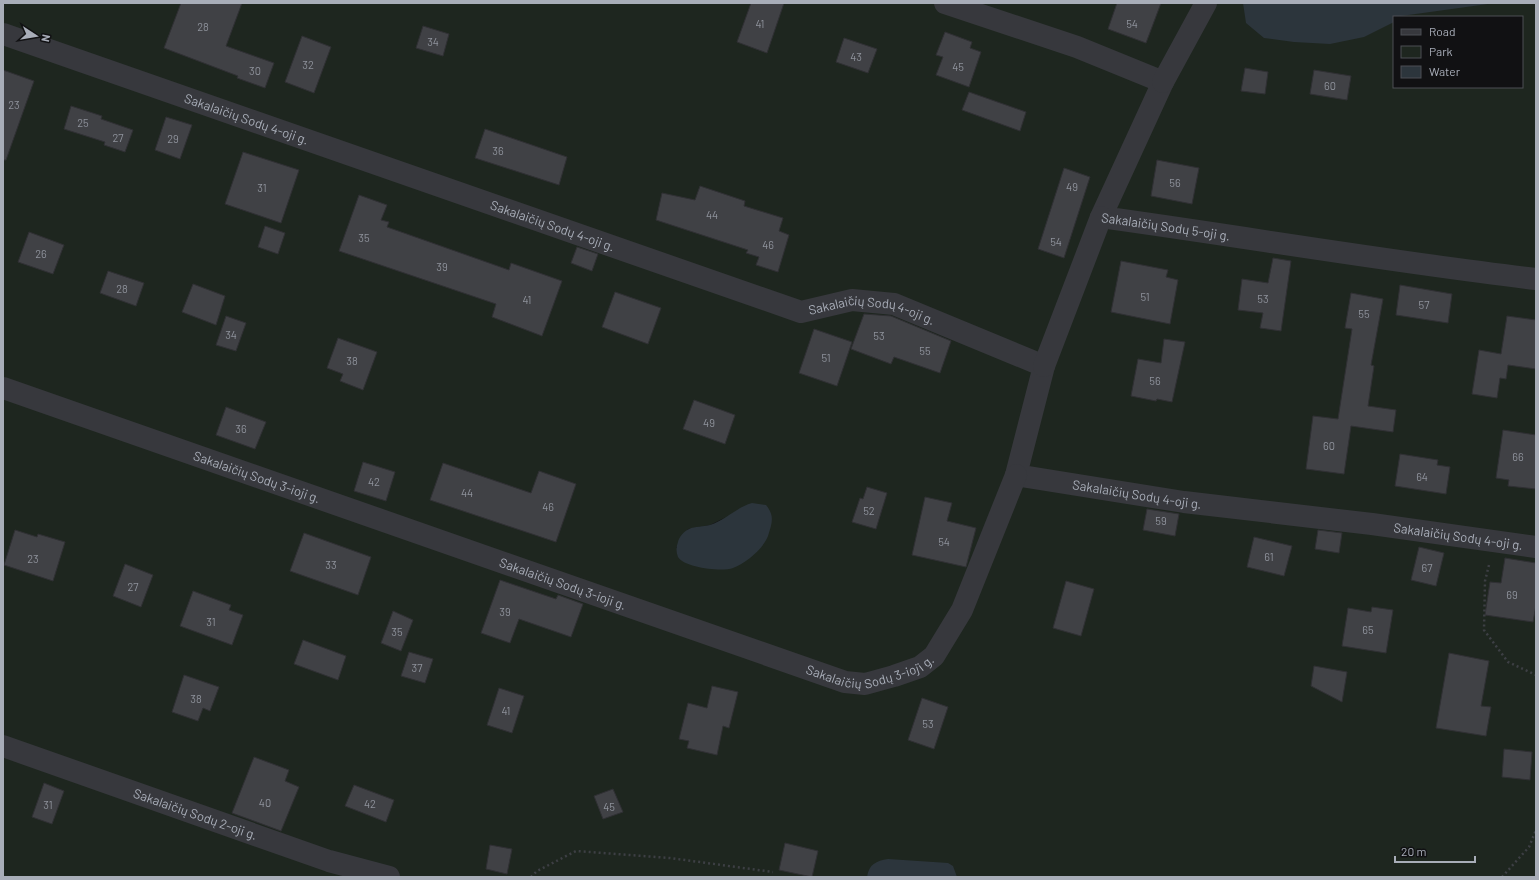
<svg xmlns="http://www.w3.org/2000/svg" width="1539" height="880" viewBox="0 0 1539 880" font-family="Barlow,sans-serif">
<rect width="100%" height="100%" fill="#161618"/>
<!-- green -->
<path fill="#1e261f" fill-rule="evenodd" d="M3 3H1536V877H3ZM1394 17H1522V87H1394ZM726 517 676 548 688 529 710 525Z"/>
<!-- water -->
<path fill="#2c353c" d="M1243 3H1495L1394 17V22L1364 37 1330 44 1294 42 1264 38 1246 23Z
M752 503 766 505C775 516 772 523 768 536 763 549 746 563 733 568 722 572 685 568 678 557 676 552 676 547 678 542 679 537 684 531 689 529 695 526 703 527 710 525 726 520 737 507 752 503Z
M888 859 948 863 953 866 957 877H867C869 864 876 861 888 859Z"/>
<!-- building -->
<path fill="#404145" stroke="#303034" d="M181 3H242L226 46 274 63 265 88 237 78 238 76 164 48Z
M751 3H784L767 53 737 42Z
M1117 3H1161L1146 43 1108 29Z
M423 26 449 34 443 56 416 48Z
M945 32 972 42 970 48 981 52 969 87 936 75 943 57 936 55Z
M302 36 331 47 314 93 285 82Z
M844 38 877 49 868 73 836 62Z
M1245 68 1268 72 1265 94 1241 91Z
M3 70 34 81 6 160H3Z
M1314 70 1351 76 1347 100 1310 94Z
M969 92 1026 112 1020 131 962 110Z
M71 106 102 116 101 119 133 130 125 152 104 145 105 142 64 129Z
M166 117 192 125 180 159 155 150Z
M485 129 567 157 559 185 475 158Z
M243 152 299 170 281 223 225 204Z
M1157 160 1199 168 1192 204 1151 196Z
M1064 168 1090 177 1064 258 1038 249Z
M700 186 745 201 744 206 783 218 779 231 789 235 778 272 756 265 759 257 746 253 748 250 656 220 662 193 695 200Z
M359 195 387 205 381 220 389 222 387 227 509 270 511 263 562 281 542 336 492 317 496 304 339 251Z
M265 226 285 233 278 254 258 247Z
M29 232 64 245 53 274 18 262Z
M577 247 598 254 592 271 571 263Z
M1273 258 1291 261 1281 331 1260 328 1263 313 1238 310 1242 279 1268 283Z
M1121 261 1168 270 1166 277 1178 280 1170 324 1111 312Z
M108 271 144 283 136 306 100 293Z
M193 284 225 296 216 325 182 312Z
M1400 285 1452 294 1448 323 1396 315Z
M615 292 661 308 648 344 602 327Z
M1351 293 1383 299 1371 365 1374 366 1368 406 1396 410 1393 432 1351 426 1344 474 1306 469 1313 416 1338 419 1352 329 1345 328Z
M864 314 891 316 951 341 940 373 894 357 891 364 851 349Z
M226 316 246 323 236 351 216 345Z
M1507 316 1536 320V369L1508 365 1506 379 1500 378 1497 398 1472 394 1479 350 1501 354Z
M814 329 852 342 837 386 799 373Z
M338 338 377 352 363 390 340 381 343 374 327 368Z
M1164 339 1185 342 1172 402 1157 399 1156 401 1131 396 1138 359 1161 363Z
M694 400 735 415 725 444 683 429Z
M226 407 266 422 255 449 216 435Z
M1503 430 1536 435V489L1508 486 1509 480 1496 478Z
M1400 454 1438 460 1437 465 1450 467 1446 494 1395 486Z
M363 462 395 472 386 501 354 491Z
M443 463 531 493 539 471 576 484 556 542 430 500Z
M867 487 887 493 876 529 852 522 860 498 863 499Z
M925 497 952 503 947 521 976 528 966 567 912 555Z
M1147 509 1179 514 1175 536 1143 530Z
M15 530 37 537 38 534 65 542 53 581 4 565Z
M1318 530 1342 533 1339 553 1315 549Z
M304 533 371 557 358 595 290 571Z
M1254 537 1292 546 1284 576 1247 567Z
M1419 547 1444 553 1436 586 1411 580Z
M1505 558 1536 563V605L1533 622 1485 615 1490 582 1501 583Z
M125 564 153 575 141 607 113 596Z
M500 580 556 599 558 595 583 604 571 637 519 619 510 643 481 633Z
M1066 581 1094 589 1081 636 1053 628Z
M193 591 231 605 229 610 243 615 232 645 180 626Z
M1372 607 1393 610 1386 653 1342 646 1348 608 1371 612Z
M393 611 413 620 401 651 381 643Z
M303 640 346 656 338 680 294 664Z
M409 652 433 659 425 683 401 676Z
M1449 653 1489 661 1481 706 1491 707 1486 736 1436 728Z
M1314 666 1347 672 1342 702 1311 686Z
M184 675 219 687 210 711 203 708 198 721 172 712Z
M712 686 738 692 729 728 723 726 717 755 687 748 689 741 679 739 688 703 707 708Z
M499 688 524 696 512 733 487 725Z
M922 698 948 707 934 749 908 740Z
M1504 749 1532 752 1530 780 1502 777Z
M254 757 289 770 285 781 299 787 281 831 232 813Z
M44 783 64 791 52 824 32 817Z
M354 785 394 800 386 822 345 806Z
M613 789 623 812 603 819 594 796Z
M785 843 818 851 812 877 779 870Z
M490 845 512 849 507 874 486 869Z"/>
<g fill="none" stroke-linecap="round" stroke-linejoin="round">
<!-- path -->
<path stroke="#3d3f44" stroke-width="2.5" stroke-dasharray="2 3" stroke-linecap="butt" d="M1489 565 1485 581 1484 630 1508 662 1536 675
M531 877 537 871 576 851 670 858 773 872
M1502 877 1529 847 1536 830"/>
<!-- minor -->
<g stroke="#37383d" stroke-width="22">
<path id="s1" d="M945 3 1077 47 1163 82 1101 217C1246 237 1391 262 1536 279"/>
<path id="s2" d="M3 34 801 312 852 300 894 304 1044 366 1016 475 1184 502 1372 524 1536 547"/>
<path d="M1163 82 1206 3"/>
<path d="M1044 366 1101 217"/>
<path id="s3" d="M3 388 845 682 865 684 894 676 920 667 934 656 962 610 1016 475"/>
<path id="s4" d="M3 746 329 861 389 877"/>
</g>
</g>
<g text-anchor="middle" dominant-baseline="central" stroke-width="4" stroke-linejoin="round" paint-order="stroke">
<!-- number labels -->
<g font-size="11" fill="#8e929b">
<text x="760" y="23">41</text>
<text x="1132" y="23">54</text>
<text x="203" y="26">28</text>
<text x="433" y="41">34</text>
<text x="856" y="56">43</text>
<text x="308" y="64">32</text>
<text x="958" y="66">45</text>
<text x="255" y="70">30</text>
<text x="1330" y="85">60</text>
<text x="14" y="104">23</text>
<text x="83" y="122">25</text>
<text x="118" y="137">27</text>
<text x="173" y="138">29</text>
<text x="498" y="150">36</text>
<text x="1175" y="182">56</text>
<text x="1072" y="186">49</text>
<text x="262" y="187">31</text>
<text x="712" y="214">44</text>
<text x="364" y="237">35</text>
<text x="1056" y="241">54</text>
<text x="768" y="244">46</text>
<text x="41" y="253">26</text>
<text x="442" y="266">39</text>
<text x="122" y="288">28</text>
<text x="1145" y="296">51</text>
<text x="1263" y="298">53</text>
<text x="527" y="299">41</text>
<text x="1424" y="304">57</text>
<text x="1364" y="313">55</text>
<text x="231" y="334">34</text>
<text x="879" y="335">53</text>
<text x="925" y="350">55</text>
<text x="826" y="357">51</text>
<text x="352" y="360">38</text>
<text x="1155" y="380">56</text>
<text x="709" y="422">49</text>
<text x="241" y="428">36</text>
<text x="1329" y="445">60</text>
<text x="1518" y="456">66</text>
<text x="1422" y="476">64</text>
<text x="374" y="481">42</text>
<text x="467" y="492">44</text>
<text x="548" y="506">46</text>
<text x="869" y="510">52</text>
<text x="1161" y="520">59</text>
<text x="944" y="541">54</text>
<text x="1269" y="556">61</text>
<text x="33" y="558">23</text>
<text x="331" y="564">33</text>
<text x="1427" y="567">67</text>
<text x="133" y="586">27</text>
<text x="1512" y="594">69</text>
<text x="505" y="611">39</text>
<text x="211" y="621">31</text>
<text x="1368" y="629">65</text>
<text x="397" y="631">35</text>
<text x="417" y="667">37</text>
<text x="196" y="698">38</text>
<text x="506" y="710">41</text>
<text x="928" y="723">53</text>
<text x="265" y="802">40</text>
<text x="370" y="803">42</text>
<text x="48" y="804">31</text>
<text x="609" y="806">45</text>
</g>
<!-- street labels -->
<g font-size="13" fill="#a8adb8" stroke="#111113">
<text stroke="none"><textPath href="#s2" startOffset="258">Sakalaičių Sodų 4-oji g.</textPath></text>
<text stroke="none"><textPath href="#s1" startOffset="446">Sakalaičių Sodų 5-oji g.</textPath></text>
<text stroke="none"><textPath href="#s2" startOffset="582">Sakalaičių Sodų 4-oji g.</textPath></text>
<text stroke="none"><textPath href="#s2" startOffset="918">Sakalaičių Sodų 4-oji g.</textPath></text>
<text stroke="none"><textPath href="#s3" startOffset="269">Sakalaičių Sodų 3-ioji g.</textPath></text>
<text stroke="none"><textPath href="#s2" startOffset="1337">Sakalaičių Sodų 4-oji g.</textPath></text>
<text stroke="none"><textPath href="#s2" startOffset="1661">Sakalaičių Sodų 4-oji g.</textPath></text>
<text stroke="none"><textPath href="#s3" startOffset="593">Sakalaičių Sodų 3-ioji g.</textPath></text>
<text stroke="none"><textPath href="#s3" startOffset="918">Sakalaičių Sodų 3-ioji g.</textPath></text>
<text stroke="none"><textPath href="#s4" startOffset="204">Sakalaičių Sodų 2-oji g.</textPath></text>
</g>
</g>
<!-- border -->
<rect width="1539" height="880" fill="none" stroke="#a8adb8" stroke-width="8"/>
<!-- legend -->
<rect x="1393" y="16" width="130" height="72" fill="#111113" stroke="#4d4f55"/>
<rect x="1401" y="29" width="20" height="6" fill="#37383d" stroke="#4d4f55"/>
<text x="1429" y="36" font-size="12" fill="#a8adb8">Road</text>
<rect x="1401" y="46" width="20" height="12" fill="#1e261f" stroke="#4d4f55"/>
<text x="1429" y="56" font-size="12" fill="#a8adb8">Park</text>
<rect x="1401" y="66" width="20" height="12" fill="#2c353c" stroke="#4d4f55"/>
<text x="1429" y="76" font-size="12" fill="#a8adb8">Water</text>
<!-- north arrow -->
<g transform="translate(36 36) rotate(102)" stroke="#111113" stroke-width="3" paint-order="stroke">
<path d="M0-3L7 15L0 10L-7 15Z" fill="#a8adb8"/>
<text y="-6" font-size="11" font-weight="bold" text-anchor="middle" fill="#a8adb8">N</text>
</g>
<!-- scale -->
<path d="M1395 856v6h80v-6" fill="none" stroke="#a8adb8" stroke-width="2"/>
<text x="1401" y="856" font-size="12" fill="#a8adb8" stroke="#111113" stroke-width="3" paint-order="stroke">20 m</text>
</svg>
